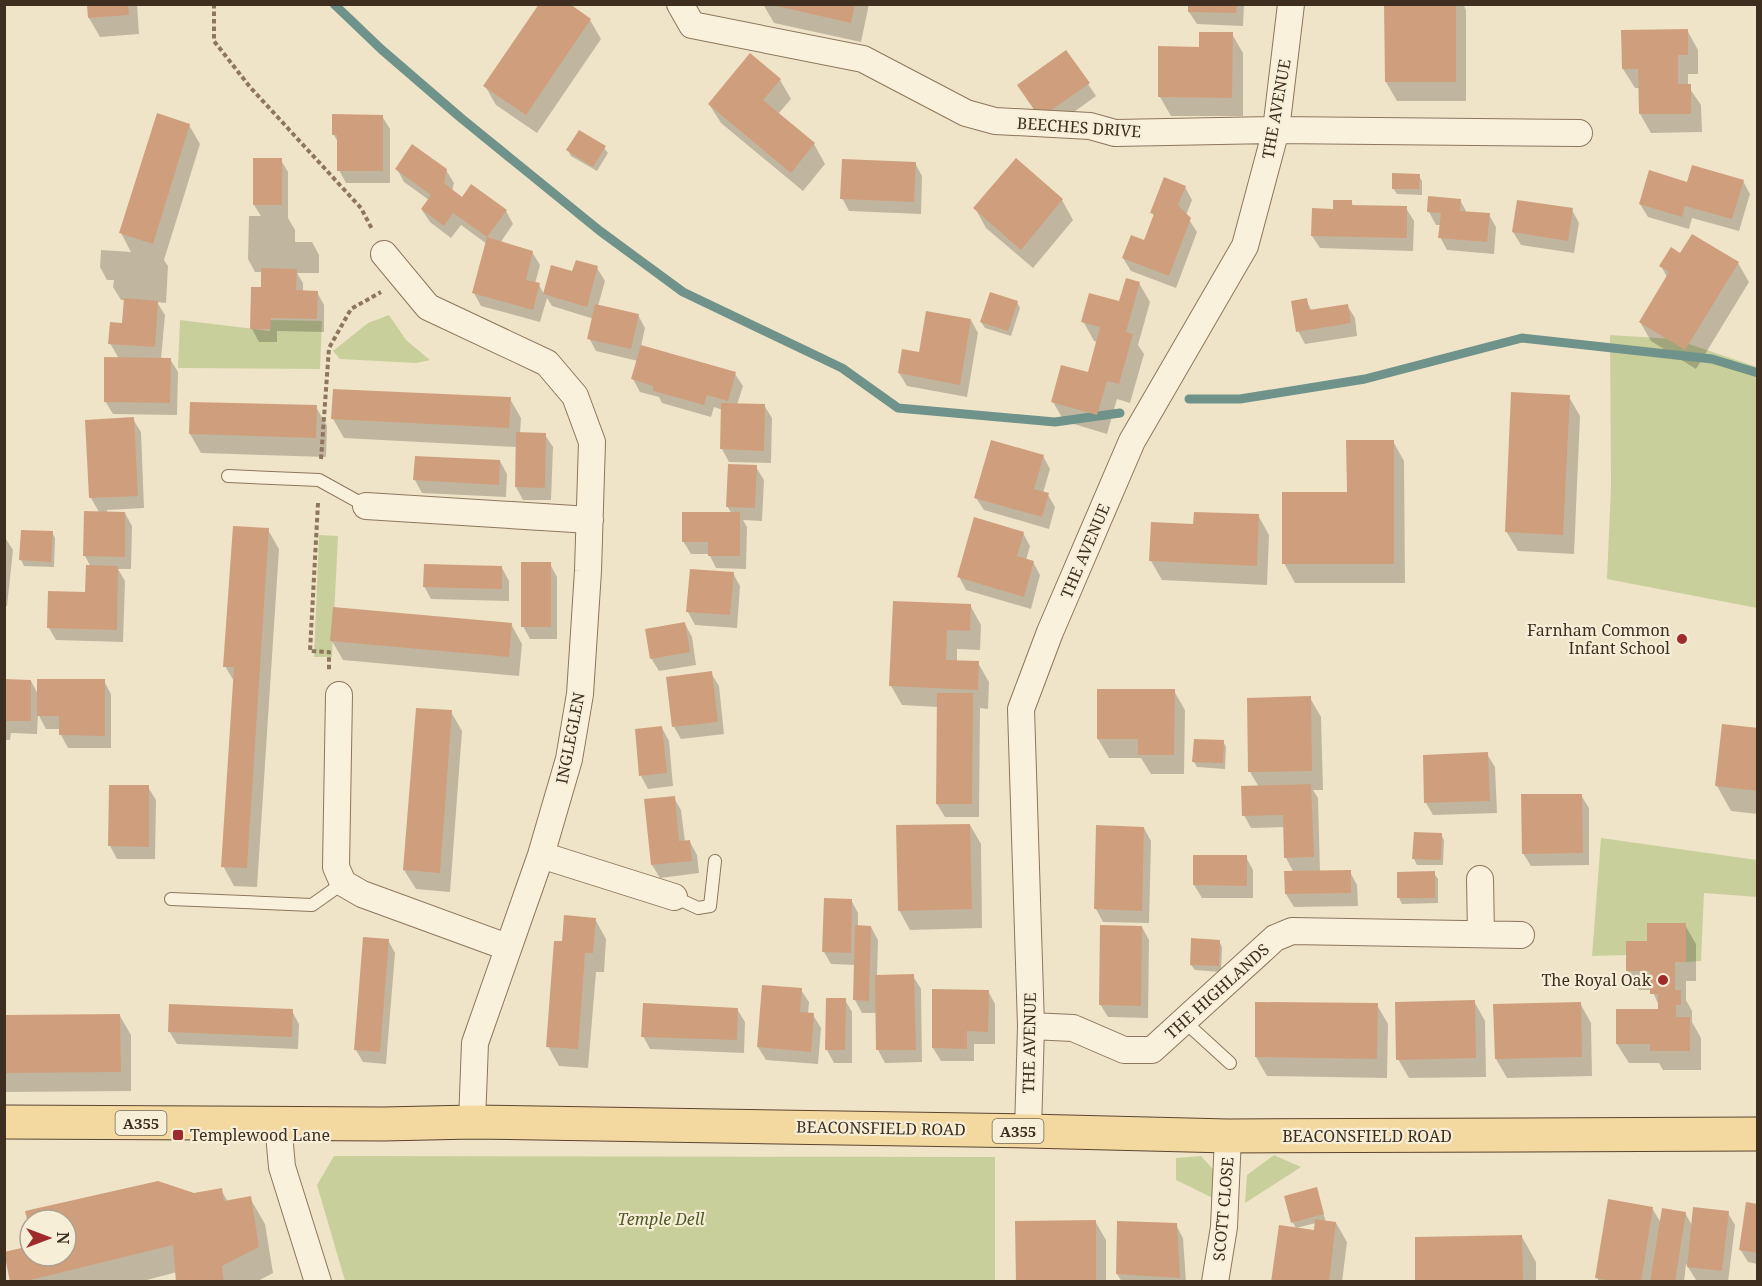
<svg xmlns="http://www.w3.org/2000/svg" width="1762" height="1286" viewBox="0 0 1762 1286" font-family="'Noto Serif',serif">
<rect width="100%" height="100%" fill="#f0e4c8"/>
<!-- green -->
<path fill="#c9cf9b" d="M389 315 406 340 430 360 416 363 340 359 333 351 368 323Z
M180 320 270 331V320L322 321 320 369 178 368Z
M1610 335 1674 339 1757 367V608L1607 579 1611 486Z
M319 535 338 536 332 657H314Z
M1601 838 1757 860V897L1704 893 1701 961 1686 962 1685 923H1647V941L1626 955 1592 956Z
M1274 1155 1301 1167 1245 1203 1247 1175Z
M334 1156 995 1157V1281H345L317 1185Z
M1201 1156 1219 1176 1221 1202 1176 1180V1158Z"/>
<!-- shadow -->
<path fill="#0003" d="M88 4H137L139 34 100 37 89 18Z
M763 4H869L861 42 774 23Z
M1189 4H1244L1243 26 1197 24 1189 12Z
M1386 4H1463L1466 10V101H1397L1386 82Z
M590 20 601 39 537 133 496 105 485 86Z
M1687 30 1698 50V74H1688V86L1701 105 1702 132 1651 133 1640 114V88H1635L1623 69Z
M1232 34 1243 53V116H1171L1160 97 1200 48Z
M780 80 791 99 778 114 814 144 825 164 803 191 721 123 709 104Z
M1088 84 1096 96 1049 130 1026 98Z
M334 116H382L390 129V183H346L339 170V144L334 135Z
M189 125 200 144 164 260 168 266 166 303 157 302 165 315 161 359H170L178 372 177 415 113 414 105 401 119 359 110 343 124 324 126 300H121L113 287 114 280H107L100 267 101 250 131 252 121 233Z
M604 148 608 153 597 171 571 156 568 150Z
M281 160 288 172V218L295 230V242H312L319 255V273H297L303 283V292H317L324 305V332L277 331V342H259L252 329 262 289V272H255L248 259 249 216H261L254 205Z
M1016 160 1062 200 1073 220 1033 268 986 228 975 208Z
M915 163 922 176 921 214 849 211 842 198Z
M397 169 446 170 454 183 452 191 462 199 506 211 513 224 500 243 532 252 540 265 535 284 539 285 544 294 573 273 597 268 605 281 598 306 638 315 645 328 641 346 735 374 743 386 737 405H764L772 418 771 463 729 462 722 449 723 410 714 407 711 417 662 403 659 397 640 392 633 379 638 361 596 351 589 338 594 319 552 306 547 298 540 322 481 306 474 293 487 244 461 225 451 238 430 222 422 210 429 200 404 182Z
M1419 176 1422 181V195L1397 194 1393 188Z
M1743 181 1750 194 1739 231 1692 218 1689 229 1648 217 1640 204 1688 183Z
M1185 187 1192 200 1186 215 1197 232 1176 288 1131 271 1123 258 1145 242 1154 217 1152 212Z
M1460 200 1467 213 1489 215 1496 227 1494 254 1447 250 1440 237 1441 225H1436L1429 212Z
M1351 202 1354 207 1406 208 1414 221 1413 251 1320 248 1312 236 1334 210Z
M1572 210 1579 223 1574 253 1521 245 1513 232Z
M1681 255 1738 263 1749 282 1696 369 1651 341 1640 322 1667 277 1661 266Z
M1139 283 1150 302 1138 345 1144 354 1130 403 1117 399 1107 434 1064 421 1053 402 1089 374 1098 342 1094 341 1083 321 1120 303Z
M1306 300 1312 311 1347 305 1355 318 1357 336 1305 344 1298 331Z
M1017 302 1020 308 1011 336 985 328 981 322Z
M971 320 978 333 967 397 907 386 899 373 920 354Z
M1569 397 1580 416 1574 554 1518 551 1506 531Z
M510 399 521 418 520 434 545 435 553 447 551 500H523L516 487 517 447 344 438 333 419Z
M316 407 327 426 326 457 201 453 190 434Z
M133 419 141 432 144 508 107 510V513H125L132 526 131 569H118L125 581 123 642 56 640 49 628 87 594 91 567 85 556 99 512 91 498Z
M1393 441 1404 461 1405 583H1295L1284 563Z
M1043 456 1050 469 1043 493 1048 495 1055 507 1049 529 984 510 976 498Z
M416 457 500 461 507 474 506 497 422 493 415 480Z
M756 467 764 480 762 521 743 520 747 527 746 569 716 568 709 554H691L683 541 732 514 727 506Z
M1258 515 1269 535 1267 585 1162 580 1151 561 1195 526Z
M268 530 279 549 257 887 234 886 223 866 235 683 225 666Z
M52 532 55 538 54 567 24 566 21 560Z
M1023 533 1030 546 1026 560 1033 562 1040 575 1031 609 966 590 959 577Z
M4 536 13 550 7 606H4Z
M550 564 557 577V639H530L523 626Z
M502 568 509 581V601L431 599 424 586Z
M733 573 740 586 737 628 695 625 688 612Z
M970 605 981 625 980 650 957 649V662L978 663 989 682 988 709 980 708 979 817H945L937 804 938 707 902 705 891 686Z
M511 624 522 644 519 676 343 660 332 641Z
M685 624 692 637 696 665 659 671 651 658Z
M711 673 719 686 724 734 681 739 674 727Z
M4 681H31L39 696 104 681 111 694V748H68L61 735V729H46L38 714 37 734 11 733 10 740H4Z
M1174 691 1185 710 1184 774H1151L1141 758H1109L1098 739Z
M1310 698 1321 717 1323 790H1313L1318 798 1320 872H1350L1357 885 1358 906 1294 907 1286 894V873H1294L1286 858 1285 827 1251 828 1244 815 1259 787 1250 772Z
M451 712 462 731 450 892 416 889 404 870Z
M662 728 669 741 673 786 648 789 641 776 636 731Z
M1758 729V814L1731 811 1717 786Z
M1223 741 1226 747 1225 769 1197 767 1194 762Z
M1487 754 1495 767 1497 813 1433 815 1426 803Z
M110 786 148 787 156 800 155 859H117L110 846Z
M1581 795 1589 808V865L1531 866 1523 853Z
M674 798 681 810 685 842H690L697 855 699 873 660 878 652 865Z
M970 825 981 844 982 928 910 930 899 910Z
M1098 827 1144 828 1151 841 1149 923 1103 922 1096 909Z
M1441 834 1444 840 1443 865H1417L1414 859Z
M1246 857 1253 870V898H1202L1194 885Z
M1398 873H1434L1438 879V903L1402 904 1399 898Z
M851 900 858 913V927H871L878 940 877 976H913L921 989 922 1062 885 1063 878 1050 877 1013H862L855 1000 856 965 831 964 824 952Z
M595 919 606 939 604 972H596L588 1068 559 1066 548 1046Z
M1685 925 1696 944V981H1686V1000L1692 1011V1022L1701 1038V1070H1663L1659 1063H1629L1617 1044 1659 1011V1006L1652 990H1639L1628 971 1648 943Z
M1142 927 1149 940 1148 1018 1108 1017 1100 1004Z
M388 940 395 953 386 1064 363 1062 356 1050Z
M1219 941 1222 947 1221 972 1195 970 1191 965Z
M801 990 809 1002 808 1014 813 1015 821 1028 818 1064 766 1060 758 1047Z
M988 991 995 1004V1044H974V1061H941L933 1048Z
M845 1000 852 1012V1063H834L827 1050Z
M1474 1001 1485 1021 1486 1077 1409 1078 1398 1059Z
M1580 1003 1591 1023 1592 1076 1507 1078 1496 1059Z
M1377 1005 1388 1024 1387 1078 1267 1076 1256 1057Z
M737 1009 745 1022 744 1053 650 1049 643 1036Z
M292 1011 299 1024 298 1049 177 1044 169 1031Z
M120 1016 131 1035V1091L4 1092V1017Z
M1316 1189 1326 1222 1336 1223 1347 1242 1342 1282H1273L1315 1232 1316 1223 1296 1228 1293 1223Z
M221 1190 228 1202 250 1198 265 1224 273 1273 256 1282H178L177 1272 139 1282H11L30 1248V1256H66V1220H30V1224L27 1212Z
M1758 1205V1264L1748 1262 1740 1249Z
M1652 1208 1661 1223 1685 1213 1693 1227 1728 1213 1735 1225 1728 1282 1696 1280 1686 1264 1684 1282H1599L1597 1277Z
M1095 1221 1106 1240V1282H1017Z
M1176 1225 1183 1238 1186 1282H1122L1117 1274Z
M1522 1237 1536 1262V1282H1417Z"/>
<g fill="none" stroke-linecap="round" stroke-linejoin="round">
<!-- stream -->
<path stroke="#6f938a" stroke-width="9" d="M334 4 381 49 461 118 600 231 683 292 842 368 898 408 1055 422 1120 413
M1189 399H1240L1365 379 1522 338 1712 359 1758 373"/>
</g>
<!-- building -->
<path fill="#cf9f7d" d="M539 4H570L591 19 526 115 483 86Z
M768 4H855L851 23Z
M1188 4H1237L1236 13 1188 12Z
M1384 4H1456V82H1385Z
M87 5H128L129 15 88 18Z
M1688 29V55H1678V84H1691V114H1639L1638 69H1622L1621 30Z
M1199 32H1233L1232 98 1158 97V46L1199 47Z
M1066 50 1090 83 1040 118 1017 85Z
M750 53 781 79 763 100 815 143 791 173 708 104Z
M157 113 190 124 153 244 119 233Z
M332 114 383 115V171H337V135H332Z
M579 130 606 146 593 167 566 150Z
M412 144 447 169 444 183 462 197 471 184 507 210 487 237 533 251 526 280 540 283 533 310 472 293 487 237 453 213 444 226 421 209 431 195 395 169Z
M253 158H282V205H253Z
M1016 158 1063 199 1021 250 973 208Z
M842 159 916 162 914 202 840 199Z
M1692 165 1744 180 1732 219 1685 206 1682 217 1639 204 1649 170 1687 182Z
M1392 173 1420 174 1419 189H1392Z
M1164 177 1186 186 1178 205 1191 218 1169 276 1122 258 1131 235 1144 240 1154 214 1150 213Z
M1428 196 1461 199 1460 211 1490 213 1487 242 1438 238 1441 213 1427 212Z
M1333 200H1352V205L1407 206V238L1311 236 1312 208 1333 209Z
M1517 200 1573 208 1568 241 1512 232Z
M1692 234 1739 262 1685 350 1639 322 1669 272 1659 266 1671 247 1680 253Z
M576 260 598 266 587 307 543 294 551 265 572 271Z
M261 268 297 269 296 290 318 291 317 319 271 318 270 329H250L251 287H261Z
M1126 278 1140 282 1126 332 1133 334 1119 384 1107 381 1097 415 1051 402 1061 365 1088 372 1100 327 1081 322 1089 293 1119 301Z
M990 292 1018 301 1008 331 980 322Z
M124 298 158 301 155 347 108 344 110 322 122 323Z
M1307 298 1309 310 1348 304 1351 323 1296 332 1291 301Z
M595 304 639 314 631 349 587 339Z
M926 311 971 319 960 385 898 373 902 349 919 352Z
M641 345 736 372 728 401 707 395 704 405 653 391V386L631 379Z
M104 357 171 358 170 403 104 402Z
M333 389 511 397 509 428 331 419Z
M1511 392 1570 395 1563 535 1505 532Z
M190 402 317 405 316 438 189 434Z
M721 403 765 404 764 451 720 449Z
M134 417 138 496 89 498 85 420Z
M516 432 546 433 545 488 515 487Z
M991 440 1044 455 1034 489 1049 493 1042 517 974 498Z
M1346 440H1394V564H1282V492H1347Z
M415 456 500 460 499 485 413 480Z
M728 464 757 465 755 508 726 507Z
M84 511 125 512V557L83 556Z
M682 512H740V556H708V542H682Z
M1194 512 1259 514 1257 566 1149 561 1151 522 1193 524Z
M974 517 1024 532 1017 556 1034 561 1024 597 957 577Z
M233 526 269 528 247 868 221 867 234 667H223Z
M21 530 53 531 51 562 19 560Z
M521 562H551V627H521Z
M424 564 502 566V589L423 587Z
M86 565 118 566 117 630 47 628 48 591 85 592Z
M690 569 734 572 730 615 686 612Z
M893 601 971 604 970 631 947 630 946 660 979 661 978 690 889 686Z
M333 607 512 623 509 657 330 641Z
M685 622 690 652 650 659 645 629Z
M712 671 718 722 672 727 666 677Z
M4 679 31 680V721H4Z
M37 679H105V736L59 735V716H37Z
M1097 689H1175L1174 755H1138V739H1097Z
M937 693H973L972 804H936Z
M1311 696 1312 771 1248 772 1247 698Z
M416 708 452 710 440 873 403 870Z
M1722 724 1758 728V791L1715 786Z
M662 726 667 773 639 776 635 729Z
M1194 739 1224 740 1223 763 1192 762Z
M1488 752 1490 801 1424 803 1423 755Z
M1311 784 1314 857 1284 858 1283 815 1242 816 1241 786Z
M109 785H149V847L108 846Z
M1521 794H1582L1583 853 1522 854Z
M675 796 679 841 690 840 692 861 651 865 644 799Z
M970 824 972 909 898 911 896 825Z
M1096 825 1144 827 1142 911 1094 909Z
M1414 832 1442 833 1441 860 1412 859Z
M1193 855H1247V886L1193 885Z
M1351 870V893L1285 894 1284 871Z
M1435 871V898H1397V872Z
M824 898 852 899 851 953 822 952Z
M564 915 596 918 593 953H585L578 1049 546 1047 554 941H562Z
M1647 923H1686V962H1675V990H1681V1005H1676V1017H1690V1051H1650V1044H1616V1009H1658V994H1650V971H1626V941H1647Z
M855 925 871 926 869 1001 853 1000Z
M1100 925 1142 926 1141 1006 1099 1005Z
M363 937 389 939 380 1052 354 1050Z
M1191 938 1220 940 1219 966 1190 965Z
M914 974 916 1050H876L875 975Z
M762 985 802 988 800 1012 814 1013 811 1052 757 1047Z
M932 989 989 990 988 1032 967 1031V1049L932 1048Z
M826 998H846L845 1050H825Z
M1475 1000 1476 1058 1396 1060 1395 1002Z
M1255 1002 1378 1003 1377 1059 1255 1057Z
M1581 1002 1582 1057 1495 1059 1493 1004Z
M643 1003 738 1008 737 1040 641 1037Z
M169 1004 293 1009 292 1037 168 1032Z
M120 1014 121 1072 4 1073V1015Z
M158 1181 194 1193 222 1188 224 1201 251 1196 259 1247 222 1266 224 1282H176L173 1245 22 1282H10L4 1252 30 1246V1256H66V1220H30L29 1227 25 1211Z
M1317 1187 1324 1214 1291 1223 1284 1196Z
M1608 1199 1653 1207 1641 1282H1618L1595 1278Z
M1746 1202 1758 1204V1253L1739 1250Z
M1693 1207 1729 1211 1722 1271 1687 1267Z
M1662 1208 1686 1212 1675 1282H1650Z
M1315 1219 1336 1222 1329 1282H1271L1279 1225 1314 1230Z
M1096 1220V1282H1016L1015 1221Z
M1117 1221 1177 1223 1180 1278 1116 1274Z
M1522 1235 1523 1282H1415V1237Z"/>
<g fill="none" stroke-linecap="round" stroke-linejoin="round">
<!-- service casing -->
<g stroke="#8d765c" stroke-width="14">
<path id="service" d="M228 476 319 480 366 506
M674 897 698 908 710 906 715 861
M171 899 312 905 343 883
M1184 1021 1230 1063"/>
</g>
<!-- minor casing -->
<g stroke="#8d765c" stroke-width="28">
<path id="minor" d="M680 4 692 25 863 59 966 113 995 121 1090 126 1115 133 1276 130 1579 133
M384 254 428 307 547 363 575 396 592 442 588 571 580 694 569 759 541 855 475 1043 472 1122
M366 506 590 520
M339 695 336 867 343 883 362 894 507 947
M541 855 674 897
M1480 879 1481 934
M1031 1026 1073 1028 1124 1050H1152L1275 938 1292 931 1521 935
M278 1123 282 1167 318 1282
M1028 1131 1031 1026 1021 709 1050 632 1132 441 1245 246 1276 130 1291 4
M1215 1282 1224 1227 1228 1136"/>
</g>
<!-- primary casing -->
<g stroke="#5b4430" stroke-width="35">
<path id="primary" d="M4 1122 384 1124 472 1122 1028 1131 1228 1136 1758 1134"/>
</g>
<!-- path -->
<path stroke="#8d765c" stroke-width="4" stroke-dasharray="4.5 3" stroke-linecap="butt" d="M214 4V41L250 87 361 208 372 229
M321 459 329 348 351 309 381 292
M318 503 310 651 329 652V670"/>
<!-- service -->
<use href="#service" stroke="#faf1dc" stroke-width="12"/>
<!-- minor -->
<use href="#minor" stroke="#faf1dc" stroke-width="26"/>
<!-- primary -->
<use href="#primary" stroke="#f3d9a0" stroke-width="33"/>
</g>
<!-- markers -->
<g fill="#9e2a2b" stroke="#f7eed8" stroke-width="2">
<circle cx="1682" cy="639" r="6"/>
<circle cx="1663" cy="980" r="6"/>
<rect x="172" y="1129" width="12" height="12" rx="3"/>
</g>
<g text-anchor="middle" dominant-baseline="central" stroke-width="4.5" stroke-linejoin="round" paint-order="stroke">
<!-- shield labels -->
<g fill="#f7eed8" stroke="#756857" stroke-width="1.5">
<rect x="115.5" y="1111" width="51" height="24" rx="4.5"/>
<rect x="992.5" y="1119" width="51" height="24" rx="4.5"/>
</g>
<g font-size="15" font-weight="bold" fill="#3d2e20">
<text x="141" y="1123">A355</text>
<text x="1018" y="1131">A355</text>
</g>
<!-- street labels -->
<g font-size="16" fill="#3d2e20" stroke="#f7eed8">
<text transform="translate(1276 109) rotate(-80)">THE AVENUE</text>
<text transform="translate(1079 127) rotate(4)">BEECHES DRIVE</text>
<text transform="translate(1085 551) rotate(-67)">THE AVENUE</text>
<text transform="translate(570 738) rotate(-79)">INGLEGLEN</text>
<text transform="translate(1217 991) rotate(-42)">THE HIGHLANDS</text>
<text transform="translate(1029 1043) rotate(-89)">THE AVENUE</text>
<text transform="translate(881 1128) rotate(1)">BEACONSFIELD ROAD</text>
<text x="1367" y="1136">BEACONSFIELD ROAD</text>
<text transform="translate(1223 1209) rotate(-85)">SCOTT CLOSE</text>
</g>
<!-- poi labels -->
<g font-size="16" fill="#3d2e20" stroke="#f7eed8" text-anchor="end">
<text x="1670" y="630">Farnham Common<tspan x="1670" dy="18">Infant School</tspan></text>
<text x="1651" y="980">The Royal Oak</text>
<text x="190" y="1135" text-anchor="start">Templewood Lane</text>
</g>
<!-- park labels -->
<g font-size="16" font-style="italic" fill="#4d5a26" stroke="#f7eed8">
<text x="661" y="1219">Temple Dell</text>
</g>
</g>
<!-- border -->
<rect width="1762" height="1286" fill="none" stroke="#3d2e20" stroke-width="12"/>
<!-- north arrow -->
<g transform="translate(48 1238) rotate(90)"><circle r="28" fill="#f7eed8" stroke="#ada18e" stroke-width="1.5"/>
<path d="M0-4.5L10 22L0 15L-10 22Z" fill="#9e2a2b"/>
<text y="-9" font-size="16" font-weight="bold" text-anchor="middle" fill="#3d2e20">N</text>
</g>
</svg>
